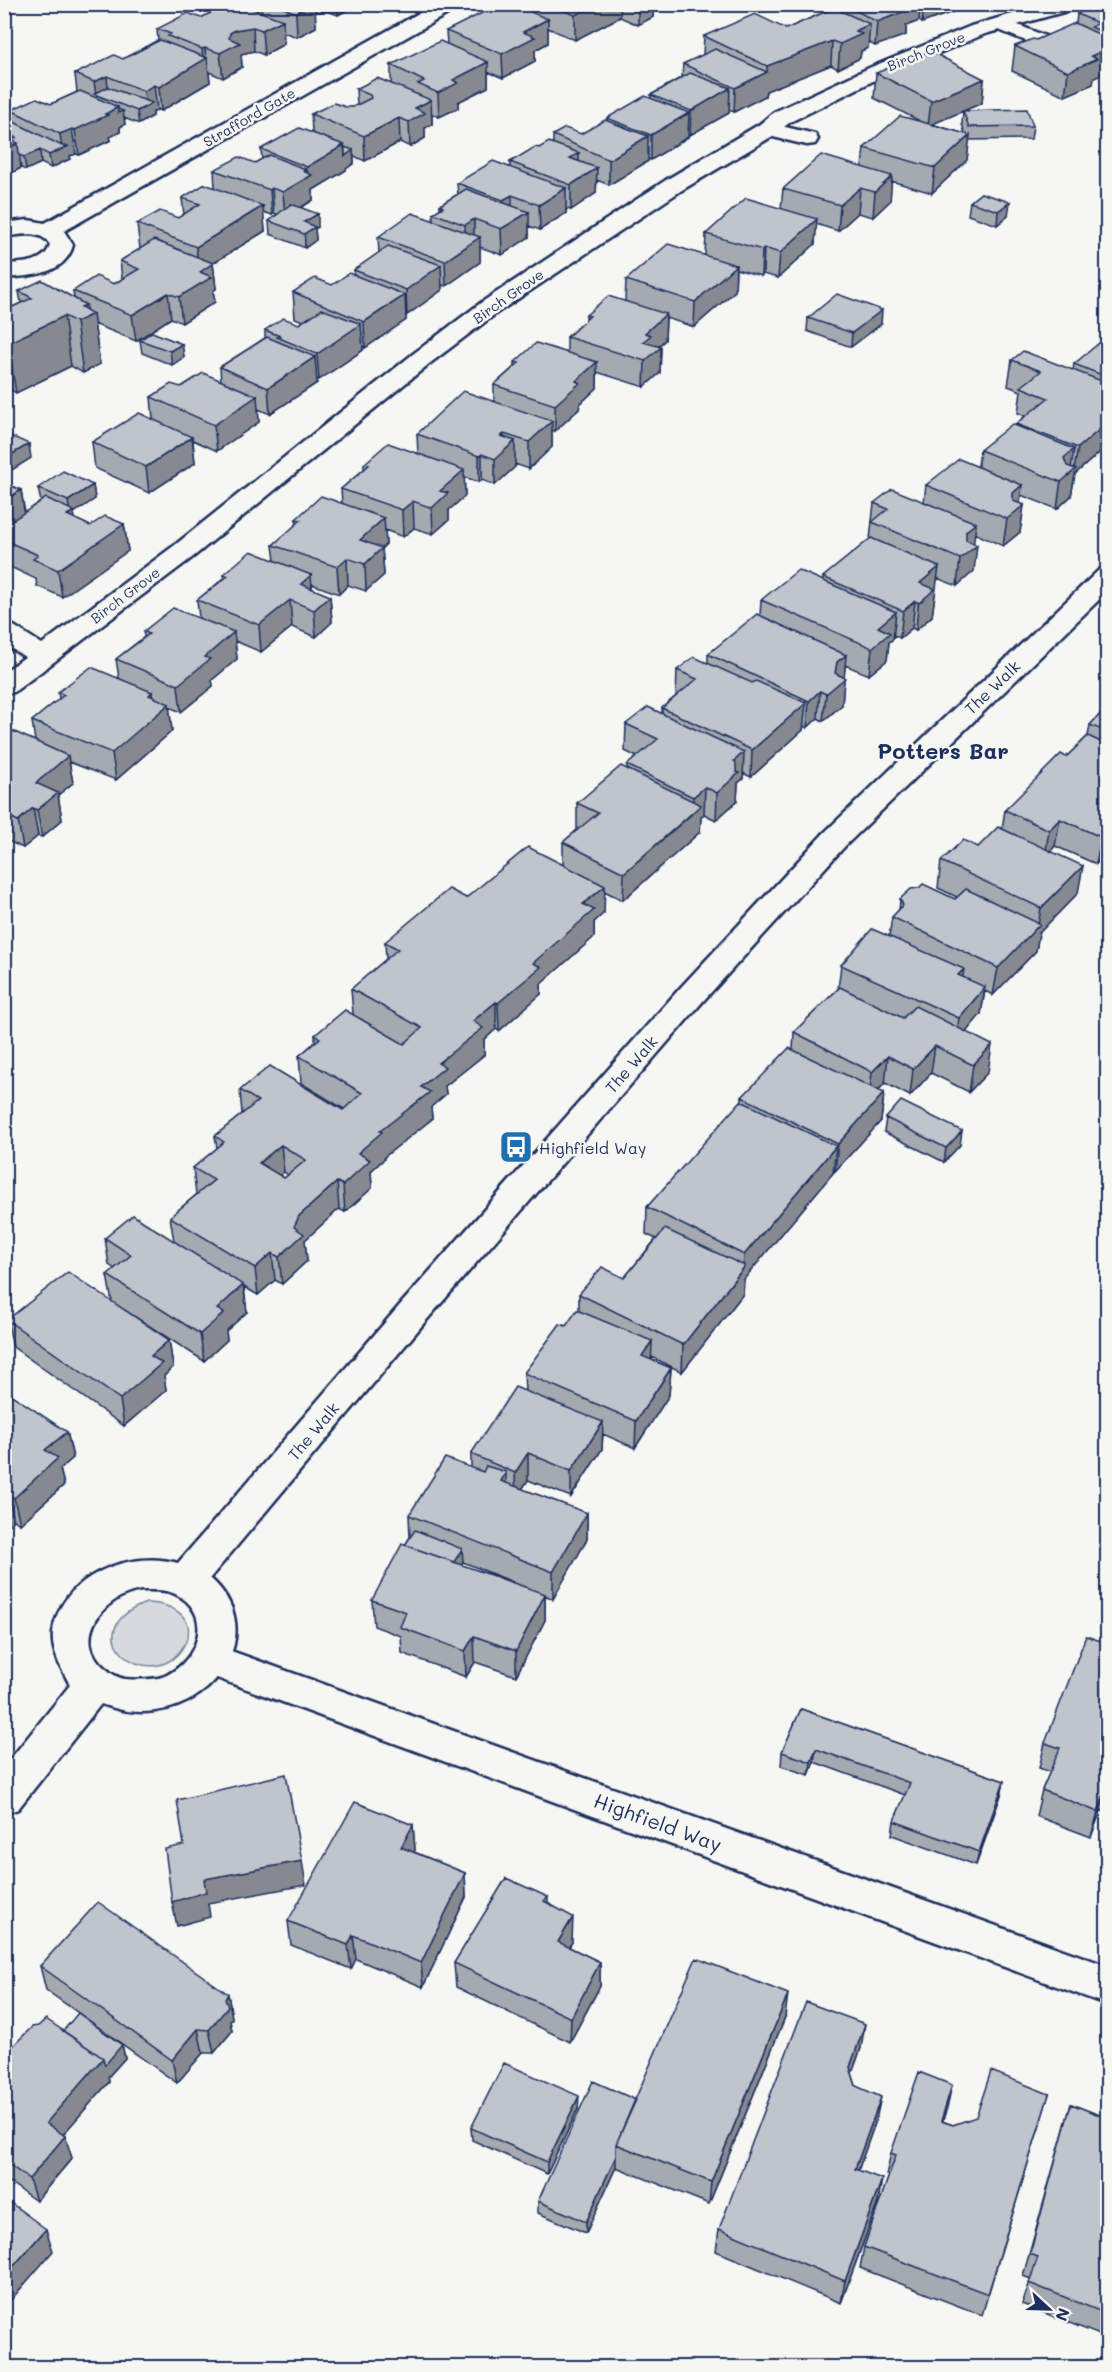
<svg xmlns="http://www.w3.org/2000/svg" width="1112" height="2372" viewBox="0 0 1112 2372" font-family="Mali,sans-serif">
<rect width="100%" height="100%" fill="#f6f6f2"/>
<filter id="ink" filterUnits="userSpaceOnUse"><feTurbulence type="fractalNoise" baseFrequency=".0167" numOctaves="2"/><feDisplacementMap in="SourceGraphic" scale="12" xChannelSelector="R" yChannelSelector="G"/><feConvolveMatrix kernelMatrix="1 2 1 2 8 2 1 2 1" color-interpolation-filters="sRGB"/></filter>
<g filter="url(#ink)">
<!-- green -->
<path fill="#d6d9dd" stroke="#78849e" stroke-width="1.5" d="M146 1603C171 1602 201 1619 183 1647 151 1698 69 1632 146 1603Z"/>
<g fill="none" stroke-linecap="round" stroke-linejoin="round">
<!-- lane casing -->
<g stroke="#1b2f5e" stroke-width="5">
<path id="lane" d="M1001 18 1055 40 1058 44 1055 48 1048 50 994 28 991 24 994 20Z
M768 123 815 134 818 139 815 144 807 145 760 134 757 129 760 124Z"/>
</g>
<!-- street casing -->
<g stroke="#1b2f5e" stroke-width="5">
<path id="street" d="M435 4H461L458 8 64 231 73 245C65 275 31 276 4 278V264C21 263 45 264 50 245 42 229 19 235 4 237V223L28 220 45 223Z
M1047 4H1068L1070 7 1067 11 985 34 883 76 790 122 776 134 682 190 498 312 429 364 193 557 14 692 4 694V672L25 657 4 644V624L14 626 42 644 175 545 413 354 482 302 666 180 760 124 774 112 869 68 971 26Z
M209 1643 1108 1966V2005L195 1670 190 1659 195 1648Z"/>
</g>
<!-- secondary casing -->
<g stroke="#1b2f5e" stroke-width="5">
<path id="secondary" d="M1108 568V591L845 846 704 1000 424 1323 210 1578C267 1628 220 1704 155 1711 135 1714 119 1710 101 1704L18 1809 4 1814V1767L70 1685C62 1669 51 1652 53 1633 59 1577 129 1549 178 1563L400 1305 682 986 825 832 1099 570ZM141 1590C151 1590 164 1589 173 1593 216 1611 199 1663 162 1677 152 1680 135 1680 125 1679 117 1678 111 1673 105 1668 70 1639 104 1595 141 1590Z"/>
</g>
<!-- lane -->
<use href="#lane" fill="#f6f6f2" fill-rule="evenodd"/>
<!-- street -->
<use href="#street" fill="#f6f6f2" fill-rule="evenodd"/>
<!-- secondary -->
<use href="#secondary" fill="#f6f6f2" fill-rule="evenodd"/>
</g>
<!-- wall -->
<path fill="#a5a9b0" stroke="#1b2f5e" stroke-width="1.5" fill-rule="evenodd" d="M228 4H359L338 15 326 11 315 12 316 27 297 37 283 32 284 44 264 55 254 51 241 54 242 67 223 78 209 72 210 82 161 111 157 110 153 112V116L139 124 124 118 125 124 120 127V132L110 137 111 140 79 155 76 154 70 156V159L51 168 41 163 26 170 21 168 4 177V117L13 121 11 110 51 104 77 92 75 74 123 59 158 40 157 29 201 18Z
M524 4H670L661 8 653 5V17L638 25 620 17 575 40 548 28V43L535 50V61L503 78 488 72V87L458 102V108L439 117 432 114V124L425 128V138L410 147 400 142 365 161 354 156V163L346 169V170L313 190V200L301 208 318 227 315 229 316 240 305 248 270 234 269 221 277 214 274 213 272 215 263 212 265 231 213 263 216 289 213 291 215 302 182 323 171 318 136 341 94 324 100 364 83 373 71 366 16 393 4 386V311L21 303 19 291 74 298 73 291 114 284 122 279 120 261 140 249 137 224 178 218 184 215 182 198 215 188 214 170 255 163 262 159 261 149 312 132 311 114 353 107 357 105 356 89 391 84V65L447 44 446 31 524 10Z
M829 4H975L922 23 919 21 906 26V35L875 46 868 42V48L861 51 860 58 838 69 831 65 766 91 765 96 734 112 729 110V113L690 135H688V137L651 160 648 159V161L609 185 597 180 596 193 571 210 566 209V213L540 230 529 226V237L502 255 480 247V262L446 286 442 285V290L407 315H406V320L365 348 363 347V350L319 380 316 379 317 383 270 414 258 409 259 422 217 451 193 440 195 463 149 493 95 468 92 442 153 419 151 397 221 381 220 367 265 338V330L299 324 303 321 295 318 293 292 332 285 354 275V270L379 253 378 237 433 220V213L440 209V205L458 194 457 183 510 167V162L539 148 553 143V135L581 134 607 120V118L651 98V95L682 77 683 64 703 55 704 36 786 29 829 10Z
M1107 4V72L1094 78 1093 84 1065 96 1012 71 1015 46 1036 40 1076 24 1077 14 1084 10 1085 5Z
M876 73 984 79 982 103 932 124 965 134 962 124 963 111 1033 126 1031 139 969 140 967 160 932 193 891 181 890 201 873 217 858 213 838 231 816 224 815 244 778 278 763 274 761 276 736 269 735 291 694 327 666 318 665 340 658 347H661L660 373 644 387 597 372V388L580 404 579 409 555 431 552 430V447L529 469 515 464V467L495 485 482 480 479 482 464 477 465 496 449 510V520L433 534 414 528 403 537 385 530 386 544 382 548 384 575 366 591 348 585 339 594 312 584V589L330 596 332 622 316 637 292 627 261 652 235 641 237 659 212 680 213 686 181 712 169 707 172 731 116 780 69 762 73 783 58 795 62 820 42 837 38 836 23 848 4 839V729L35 741 32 721 59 699 58 692 119 678 116 659 144 637V631L199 618 197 600 224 578V574L275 561 273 545 297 524 296 519 342 503 341 489 364 469V464L418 454 417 434 494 402V385L515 366V362L567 352V337L586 320V315L625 301 626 280 705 255 706 234 781 208 783 189 862 167 864 148 918 120 874 98Z
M981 193 1008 216 997 225 968 215 970 202Z
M808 318 881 324 851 347 807 331Z
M140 340 182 344 184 357 172 365 142 353Z
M1107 341V446L1075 474 1071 496 1057 509 1021 495 1020 503 1024 505 1020 532 1003 546 974 533 973 543 974 571 957 586 937 578 932 616 916 630 912 628 900 638 893 635V639L889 642 887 660 869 675 845 665 842 705 823 721 818 718 807 728 804 726 803 730 751 777 743 773V779L738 783 737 801 716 820 704 814 701 817 700 832 623 900 604 891V913L594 922V937L541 984V994L499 1031 496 1029 484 1040V1055L445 1086 446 1094 431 1107 432 1119 384 1157V1159L371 1171 372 1188 345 1212 339 1209 305 1240 307 1261 282 1284 275 1280 258 1295 244 1287 247 1312 226 1331 227 1340 204 1361 115 1304 169 1340 173 1367 164 1376 166 1390 124 1426 13 1347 7 1320 112 1302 107 1275 115 1269 109 1265 105 1238 174 1241 170 1217 196 1195 193 1168 217 1148 215 1136 242 1114 240 1090 343 1110 344 1109 301 1083 299 1056 315 1042V1035L353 1014 351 989 386 959 385 942 466 898 563 864V842L577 830V803L627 769V765L637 757 625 751 626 724 662 713V708L676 696 677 670 708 663V654L760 616 761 600 823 581V577L870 539 874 503 924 502 926 485 978 466 980 450 1016 426V424L1025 416 1018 413 1021 391 1008 386 1012 360 1073 370 1074 364ZM284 1172 288 1175 284 1178 279 1176Z
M4 483 21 490 25 513 41 502 38 488 93 485 95 499 74 513 75 519 90 526 124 524 128 551 62 597 37 586 36 579 4 564Z
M1107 707V852L1096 864 1055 846 1051 851 1078 893 1039 933 1036 951 993 995 985 991 981 1014 966 1032 988 1072 969 1092 931 1073 910 1096 885 1083 878 1091 884 1093 881 1121 835 1171 833 1170V1173L744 1279 743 1294 682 1372 652 1357V1360L671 1368 669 1395 635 1448 603 1434 602 1449 571 1497 528 1480 522 1489 587 1513V1539L553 1599 545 1595V1620L516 1676 475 1662 466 1677 402 1653 401 1636 374 1626 372 1600 410 1537 409 1515 471 1468V1454L525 1391 524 1373 579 1311V1294L624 1278 656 1239 646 1234 647 1207 742 1102V1097L793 1050 794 1032 838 989 841 965 889 937 892 917 899 910 900 899H955L957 897 938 888 941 861 978 847 1002 829 1005 810 1066 757 1088 736 1090 725ZM463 1562 513 1582 461 1565Z
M886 1118 960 1145 944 1162 884 1132Z
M4 1390 67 1432 73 1458 60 1469 64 1485 20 1524 14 1520 4 1529Z
M1107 1643V1813L1101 1810 1091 1837 1036 1816 1042 1790 1050 1772 1039 1768 1045 1743Z
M801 1709 1004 1781 1001 1795 976 1865 892 1835 894 1821 905 1795 814 1762 809 1775 781 1766 782 1752Z
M413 1825 415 1850 414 1852 465 1873 466 1897 423 1987 356 1959 351 1969 291 1945 288 1921Z
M548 1897V1903L572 1942 569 1947 600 1962V1986L570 2042 456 1987 454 1963Z
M40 1966 228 1994 232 2018 230 2021 232 2031 214 2053H203L177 2083 46 1990Z
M785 2017 709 2204 616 2167 586 2233 538 2213V2201L636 2100Z
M63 2031 122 2045 125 2058 108 2077 109 2082 63 2134 72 2158 36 2201 4 2178V2055Z
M861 2048 852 2073 856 2086 876 2120 858 2170 878 2202 841 2303 716 2251 719 2229Z
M952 2085 942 2121 953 2125 1049 2094 982 2315 860 2268 864 2247 889 2176 886 2175 891 2153Z
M1071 2104 1107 2118V2338L1022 2304 1031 2279 1023 2276Z
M578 2109 547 2174 472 2140 471 2128Z"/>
<!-- shaded-wall -->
<path fill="#868990" stroke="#1b2f5e" stroke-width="1.5" d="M256 4H261L263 23 257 26Z
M303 4H315L316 27 297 37 296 13Z
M337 4H359L338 15Z
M598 4H621L620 17 575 40V15Z
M638 4H653V17L638 25Z
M661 4H670L661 8Z
M906 4H920L919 21 906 26V35L875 46 877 22 905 11Z
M924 4H975L922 23Z
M548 19V43L535 50V61L503 78 502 54 523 32Z
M283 20 284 44 264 55 262 30Z
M870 24 868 48 861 51 860 58 838 69 840 44 855 31Z
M253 27 254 51 241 54 242 67 223 78 220 53 229 38 230 33 235 30Z
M832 41 831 65 766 91 765 96 734 112 735 88 767 72V66Z
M205 48 206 58H207L210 82 161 111 159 87 203 60 202 49Z
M1107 49V72L1094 78 1093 84 1065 96 1068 72 1091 56Z
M488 62V87L458 102V108L439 117 438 93 453 80Z
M107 76 109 100 96 95 94 82Z
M984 79 982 103 928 126 931 101Z
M154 85 157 110 153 112V116L139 124 137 111 146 107 144 91Z
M730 88 729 113 690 135 691 111Z
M431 100 432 124 425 128V138L410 147 409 122 415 108Z
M118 107V113L123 111 125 124 120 127V132L110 137 111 140 79 155 75 130Z
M689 113 688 137 651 160V135Z
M399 118 400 142 365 161 364 136Z
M10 128 12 146 18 143 21 168 4 177V131Z
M72 129 76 154 70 156V159L51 168 49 155 62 149 60 134Z
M970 135 967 160 932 193 935 168Z
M648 136V161L609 185V160Z
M344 145 345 156 353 150 354 163 346 169V170L313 190V200L285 217 283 192 305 169 306 178 308 177 307 167Z
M40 150 41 163 26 170 24 157Z
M579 153V178L570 158Z
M597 168 596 193 571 210V185Z
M892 176 890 201 873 217 875 192Z
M272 188 274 213 272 215 270 190Z
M566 188V213L540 230 539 205Z
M860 188 858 213 838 231 840 205Z
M512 195V220L504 226 503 200Z
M1010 202 1008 216 997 225 998 211Z
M263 206 265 231 199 272 196 247Z
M529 212V237L502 255 501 229Z
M318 214V227L315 229 316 240 305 248 304 222Z
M474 219V241L480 237V262L446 286 445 261 466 247 465 225Z
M817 219 815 244 778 278 780 253Z
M764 248 763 274 761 276 762 250Z
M213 263 216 289 213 291 215 302 182 323 179 297 200 272Z
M441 265 442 290 407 315 406 290Z
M736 265 735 291 694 327 695 302Z
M168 293 171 318 136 341 132 315Z
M405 295 406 320 365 348 364 322Z
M86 305 87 317 93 314 100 364 83 373 76 322 81 307Z
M882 310 881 324 851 347 852 333Z
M666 314 665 340 650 353 661 347 660 373 644 387 645 361 643 342 645 333Z
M64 316 71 366 16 393 8 343Z
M361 324 363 350 319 380 317 354Z
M182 344 184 357 172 365 170 351Z
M315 357 317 383 270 414 268 388Z
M597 362V388L580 404 579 409 555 431V405L576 381Z
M257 396 259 422 217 451 214 425Z
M552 421V447L529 469V442Z
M1107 423V446L1075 474 1071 496 1057 509 1064 458 1074 449 1070 474 1074 470 1078 448Z
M504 434V451L515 441V467L495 485V459L501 436Z
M192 437 195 463 149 493 146 467Z
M29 444 31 458 4 475V459Z
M482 454V480L479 482V456Z
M464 470 465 496 449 510V520L433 534 432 508 440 491Z
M93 485 95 499 74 513 78 537 67 515 70 514 68 501Z
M1022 485 1019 509 1024 505 1020 532 1003 546 1007 519 1013 493Z
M21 490 25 517 4 530V501Z
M413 501 414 528 403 537 402 510Z
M384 518 386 544 364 564 360 540Z
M976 523 973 549 977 545 974 571 957 586 960 559 966 531Z
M124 524 128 551 62 597 58 570Z
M382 548 384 575 366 591 365 564Z
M347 558 348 585 339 594 337 567Z
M939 567 932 616 916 630 920 583Z
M311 575 313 602 301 584Z
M330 596 332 622 316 637 314 610Z
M290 600 292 627 261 652 259 625Z
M915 601 912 628 900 638 903 611Z
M896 612 893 639 889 642 887 660 869 675 872 648 878 627Z
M234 632 237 659 212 680 213 686 181 712 178 685 205 657Z
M846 655 842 705 823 721 826 694 835 673 837 662Z
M820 691 818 718 807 728 809 701Z
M152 692 155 716 169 704 172 731 116 780 112 753 149 695Z
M806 703 803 730 751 777 752 750Z
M744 752 743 779 738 783 737 801 716 820 717 793 734 761Z
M68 756 73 783 58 795 62 820 42 837 37 810 36 783Z
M705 787 704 814 701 817 700 832 623 900 624 873 692 814 693 797Z
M33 808 38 836 23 848 18 821Z
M1107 811V852L1096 864 1101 837V817Z
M1060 819 1055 846 1045 857 1049 830Z
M1083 866 1078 893 1039 933 1036 951 993 995 998 968 1038 926 1041 908Z
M605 886 604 913 594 922V937L541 984V994L499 1031 498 1003 583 904Z
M964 969 960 996 958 975Z
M985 987 981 1014 955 1045 959 1018Z
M496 1002V1029L484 1040V1055L445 1086 446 1094 431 1107 432 1119 384 1157V1159L371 1171 372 1188 345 1212 343 1185 358 1153 380 1131 421 1087 473 1021Z
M992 1045 988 1072 969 1092 973 1065Z
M935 1046 931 1073 910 1096 913 1069Z
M888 1056 885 1083 869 1100 872 1072Z
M884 1093 881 1121 835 1171 838 1144Z
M962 1131 960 1145 944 1162 946 1148Z
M281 1145 284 1172 262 1190 259 1163Z
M836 1146 833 1173 744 1279 743 1294 682 1372 683 1345 743 1269 744 1255Z
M337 1182 339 1209 305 1240 307 1261 282 1284 279 1257 299 1216Z
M272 1253 275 1280 258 1295 255 1268Z
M243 1285 247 1312 226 1331 227 1340 204 1361 200 1334 217 1309Z
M169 1340 173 1367 164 1376 166 1390 124 1426 120 1399 151 1356Z
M652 1341 651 1368 642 1356Z
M671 1368 669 1395 635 1448 636 1421Z
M603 1422 602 1449 571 1497V1471Z
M67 1432 73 1458 60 1469 64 1485 20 1524 14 1498 45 1450Z
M528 1453V1480L516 1499 515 1473Z
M506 1472V1499L501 1481Z
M8 1494 14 1520 4 1529V1497Z
M587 1513V1539L553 1599V1572Z
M462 1549 463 1562 452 1580 451 1566Z
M545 1594V1620L516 1676V1651Z
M474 1636 475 1662 466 1677 465 1651Z
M816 1749 814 1762 809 1775 811 1762Z
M1004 1781 1001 1795 976 1865 979 1852Z
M1107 1785 1101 1810 1091 1837 1098 1812Z
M413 1825 415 1850 403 1872 401 1847Z
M302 1861 306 1885 208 1903 210 1917 177 1926 172 1902 204 1879Z
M465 1873 466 1897 423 1987 421 1963Z
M573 1917 572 1942 558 1966V1942Z
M353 1935 356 1959 351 1969 348 1945Z
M600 1962V1986L570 2042 571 2018Z
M228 1994 232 2018 230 2021 232 2031 214 2053 209 2030Z
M788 1994 785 2017 709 2204 711 2182Z
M865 2024 861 2048 846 2090 850 2067Z
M198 2029 203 2053 177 2083 172 2060Z
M122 2045 125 2058 108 2077 109 2082 53 2146 46 2123 103 2058Z
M952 2085 947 2108 935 2143 941 2121Z
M579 2096 578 2109 547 2174V2162Z
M881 2097 876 2120 851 2191 855 2169Z
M65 2136 72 2158 36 2201 29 2179Z
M616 2156V2167L586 2233V2222Z
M882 2179 878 2202 841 2303 845 2281Z
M46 2229 53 2251 4 2308V2277Z"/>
<!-- building -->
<path fill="#c0c4cd" stroke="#1b2f5e" stroke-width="1.5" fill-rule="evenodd" d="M228 4H239L283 20 262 30 253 27 235 30 230 33 229 38 240 43 220 53 205 48 202 49 168 36 171 34 157 29 188 13 201 18Z
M274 4H312L296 13Z
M500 4H511L548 19 523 32 535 37 502 54 446 31Z
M548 4H598L575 15Z
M844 4H896L908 10 877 22Z
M1086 4H1107V34L1091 27 1098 23 1077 14 1090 7 1085 5Z
M834 8 870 24 855 31 862 34 840 44 832 41 767 66 704 36 755 14 786 29Z
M1075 23 1107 38V49L1091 56 1097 59 1068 72 1015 46 1033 39 1036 40Z
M160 40 207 58 159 87 154 85 144 91 107 76 94 82 75 74 114 55 123 59Z
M440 41 488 62 453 80 458 83 438 93 418 84 424 81 391 65Z
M715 49 767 72 735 88 683 64Z
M930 51 984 79 931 101 876 73Z
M690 73 730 88 691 111 651 95Z
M377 78 431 100 415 108 425 113 409 122 399 118 364 136 311 114 334 103 346 107H353L371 98 370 95 356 89Z
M108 87 152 103 137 111 94 94Z
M80 91 118 107 105 114 108 115 75 130 72 129 60 134 11 110 37 98 51 104Z
M645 96 689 113 651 135 607 118Z
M118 109 123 111 118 113Z
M1027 109 1033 126 969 127 963 111Z
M900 116 970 135 935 168 864 148Z
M4 117 62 146H69L49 155 40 150 24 157 19 155 18 143 11 140 16 138 11 135 10 128 4 126Z
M605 120 648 136 609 160 553 135 565 128 581 134Z
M4 126 10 128 4 131Z
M299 128 344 145 307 167 261 149Z
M4 137 18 143 4 150Z
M549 142 579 153 570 158 597 168 571 185 510 162 535 147 539 148Z
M345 147 353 150 345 156Z
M269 155 305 169 303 171 312 175 283 192 272 188 270 190 214 170 239 157 255 163Z
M821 155 892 176 875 192 860 188 840 205 783 189Z
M493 161 566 188 539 205 512 195 503 200 457 183Z
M205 184 263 206 196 247 137 224 160 211 178 218 200 204 182 198Z
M466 189 529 212 501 229 474 219 465 225 433 213 443 207 440 205Z
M981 193 1010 202 998 211 970 202Z
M746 198 817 219 780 253 764 248 762 250 706 234Z
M291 204 318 214 304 222 315 227 304 234 269 221Z
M412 213 480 237 445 261 378 237Z
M154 240 213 263 200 272 212 277 179 297 168 293 132 315 73 291 96 276 114 284 139 269 120 261Z
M668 244 736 265 695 302 626 280Z
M388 246 441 265 406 290 354 270Z
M349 273 405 295 364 322 293 292 315 278 332 285Z
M42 280 86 305 81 307 93 314 76 322 64 316 8 343 4 341V311L32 298 19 291Z
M837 294 882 310 852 333 808 318Z
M608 296 666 314 645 333 651 335 643 342 661 347 645 361 567 337 590 316 586 315Z
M322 309 361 324 317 354 277 337 280 336 265 330 283 318 299 324Z
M152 332 182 344 170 351 140 340Z
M267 337 315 357 268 388 220 367Z
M1104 339 1107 341V377L1074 364Z
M536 343 597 362 576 381 580 383 555 405 494 385 519 363 515 362Z
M1023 351 1107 383V423L1078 448 1016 424 1048 398 1021 387 1041 371 1012 360Z
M203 373 257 396 214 425 151 397 171 384 181 387Z
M463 391 552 421 529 442 504 434 501 436 515 441 495 459 482 454 479 456 417 434Z
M139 413 192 437 146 467 92 442Z
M1012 424 1074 449 1064 458 1067 466 1076 469 1061 482 980 450Z
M4 433 29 444 4 459Z
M388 443 464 470 440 491 448 493 432 508 413 501 402 510 341 489 369 465 364 464Z
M959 459 1022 485 1013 493V501L1024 505 1007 519 926 485Z
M63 471 93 485 68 501 38 488Z
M4 483 21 490 4 501Z
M892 489 976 523 966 531V540L977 545 960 559 872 522 888 509 874 503Z
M321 496 384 518 360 540 382 548 365 564 347 558 337 567 273 545 301 520 296 519Z
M46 498 74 511 67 515 90 526 105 516 124 524 58 570 33 559 38 555 4 540V526Z
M871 538 939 567 920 583 935 589 919 603 915 601 903 611 823 577Z
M251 551 311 575 301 584 330 596 314 610 290 600 259 625 197 600 228 576 224 574Z
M798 570 896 612 878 627 890 633 872 648 761 600Z
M173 608 234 632 205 657 210 659 178 685 116 659 149 634 144 631Z
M757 614 846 655 837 662 835 673 845 678 826 694 820 691 809 701 708 654Z
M694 657 752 683 756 681 806 703 752 750 662 708 697 679 677 670Z
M91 667 152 692 149 695 169 704 112 753 32 721 64 695 58 692Z
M648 707 744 752 734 761 736 763V772L739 773 717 793 705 787 693 797 627 765 658 739 626 724Z
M1107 707V732L1090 725Z
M6 728 68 756 36 783 58 793 37 810 33 808 18 821 4 814V729Z
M1088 736 1107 745V811L1101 817 1107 820V830L1101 837 1060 819 1049 830 1005 810 1061 754 1066 757Z
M621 766 701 805 624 873 563 842 598 813 577 803Z
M998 827 1083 866 1041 908 941 861 963 840 978 847Z
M528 847 605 886 583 904 594 910 533 963 541 967 498 1003 496 1002 473 1021 483 1028 438 1063 445 1067 421 1087 430 1092 380 1131 382 1132 358 1153 370 1160 343 1185 337 1182 299 1216 294 1227 304 1234 279 1257 272 1253 255 1268 170 1217 214 1180 193 1168 224 1142 215 1136 258 1101 240 1090 270 1066 343 1110 362 1093 299 1056 320 1038 315 1035 345 1010 404 1044 422 1028 351 989 398 949 385 942 449 889 466 898ZM281 1145 306 1160 284 1178 259 1163Z
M923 884 955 899 966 889 1040 924 998 968 892 917 903 905 900 899 911 889 919 888Z
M872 929 964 969 958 975 985 987 959 1018 841 965Z
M840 987 903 1018 915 1006 992 1045 973 1065 935 1046 913 1069 888 1056 872 1072 794 1032Z
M789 1048 884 1093 838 1144 742 1097Z
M741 1101 836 1146 744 1255 647 1207Z
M901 1101 962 1131 946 1148 886 1118Z
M133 1215 243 1285 217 1309 224 1313 200 1334 107 1275 131 1255 105 1238Z
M665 1229 745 1266 683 1345 579 1294 602 1267 624 1278Z
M68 1272 169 1340 151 1356 162 1363 120 1399 7 1320Z
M577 1310 652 1341 642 1356 671 1368 636 1421 524 1373 560 1324 566 1326Z
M515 1387 603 1422 571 1471 528 1453 515 1473 471 1454Z
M4 1390 67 1432 45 1450 58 1458 14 1498 8 1494 4 1497Z
M445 1458 483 1472 486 1466 506 1472 501 1481 587 1513 553 1572 409 1515Z
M415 1530 462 1549 454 1562 405 1545Z
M402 1544 545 1594 516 1651 474 1636 465 1651 400 1627 406 1612 372 1600Z
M1086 1636 1107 1643V1785L1098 1812 1042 1790 1060 1748 1045 1743Z
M801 1709 1004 1781 979 1852 894 1821 910 1783 816 1749 811 1762 782 1752Z
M286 1774 302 1861 204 1879 206 1892 172 1902 165 1849 184 1845 177 1800Z
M355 1802 413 1825 401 1847 465 1873 421 1963 353 1935 348 1945 288 1921Z
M506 1878 548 1897 544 1901 573 1917 558 1942 600 1962 571 2018 454 1963Z
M98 1902 228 1994 225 1999 228 2007 209 2030 198 2029 172 2060 40 1966Z
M696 1958 788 1994 711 2182 616 2144Z
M806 2002 865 2024 850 2067 856 2086 881 2097 855 2169 882 2179 845 2281 719 2229Z
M78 2013 122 2045 105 2065 103 2058 63 2031Z
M46 2019 103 2058 46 2123 65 2136 29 2179 4 2161V2055L32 2027 38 2026Z
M504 2063 579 2096 547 2162 471 2128Z
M991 2071 1049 2094 988 2294 864 2247 896 2155 891 2153 919 2072 952 2085 941 2121 953 2125 976 2117Z
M593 2081 636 2100 616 2144V2156L586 2222 538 2201Z
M1071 2104 1107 2118V2314L1029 2283 1038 2257 1030 2254Z
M4 2198 46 2229 4 2277Z"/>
</g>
<!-- icons -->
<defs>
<g id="bus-square" transform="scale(1.725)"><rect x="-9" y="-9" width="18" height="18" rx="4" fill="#1f6fb2" stroke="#f6f6f2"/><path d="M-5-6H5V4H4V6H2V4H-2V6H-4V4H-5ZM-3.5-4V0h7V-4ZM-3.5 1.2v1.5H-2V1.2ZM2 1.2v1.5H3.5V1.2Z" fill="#fff"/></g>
</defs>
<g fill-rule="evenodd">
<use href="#bus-square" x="516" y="1147"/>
</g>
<g text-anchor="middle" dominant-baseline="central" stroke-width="5" stroke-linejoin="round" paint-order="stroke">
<!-- far-street labels -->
<g font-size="14" fill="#1b2f5e" stroke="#f6f6f2">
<text transform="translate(926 51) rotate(-22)">Birch Grove</text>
<text transform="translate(249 117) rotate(-30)">Strafford Gate</text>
<text transform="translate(508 296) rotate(-35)">Birch Grove</text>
<text transform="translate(125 595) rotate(-37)">Birch Grove</text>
</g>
<!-- street labels -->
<g font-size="16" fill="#1b2f5e" stroke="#f6f6f2">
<text transform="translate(992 687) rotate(-44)">The Walk</text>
<text transform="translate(631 1064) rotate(-49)">The Walk</text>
<text transform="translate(313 1431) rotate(-50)">The Walk</text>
</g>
<!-- poi labels -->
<g font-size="16" fill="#1b2f5e" stroke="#f6f6f2" text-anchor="start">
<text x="539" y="1147">Highfield Way</text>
</g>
<!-- near-street labels -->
<g font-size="20" fill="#1b2f5e" stroke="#f6f6f2">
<text transform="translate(658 1822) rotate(20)">Highfield Way</text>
</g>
<!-- district labels -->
<g font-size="22" font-weight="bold" fill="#1b2f5e" stroke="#f6f6f2">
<text x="943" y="750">Potters Bar</text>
</g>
</g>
<!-- margin -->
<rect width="1112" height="2372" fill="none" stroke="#f6f6f2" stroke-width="24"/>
<rect x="12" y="12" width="1088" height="2348" fill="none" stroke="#1b2f5e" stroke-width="2" filter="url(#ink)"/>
<!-- north arrow -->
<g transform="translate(1049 2309) rotate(112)" stroke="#f6f6f2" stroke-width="4.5" paint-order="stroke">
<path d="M0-4.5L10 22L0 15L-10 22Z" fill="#1b2f5e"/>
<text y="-9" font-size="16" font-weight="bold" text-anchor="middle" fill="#1b2f5e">N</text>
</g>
</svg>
